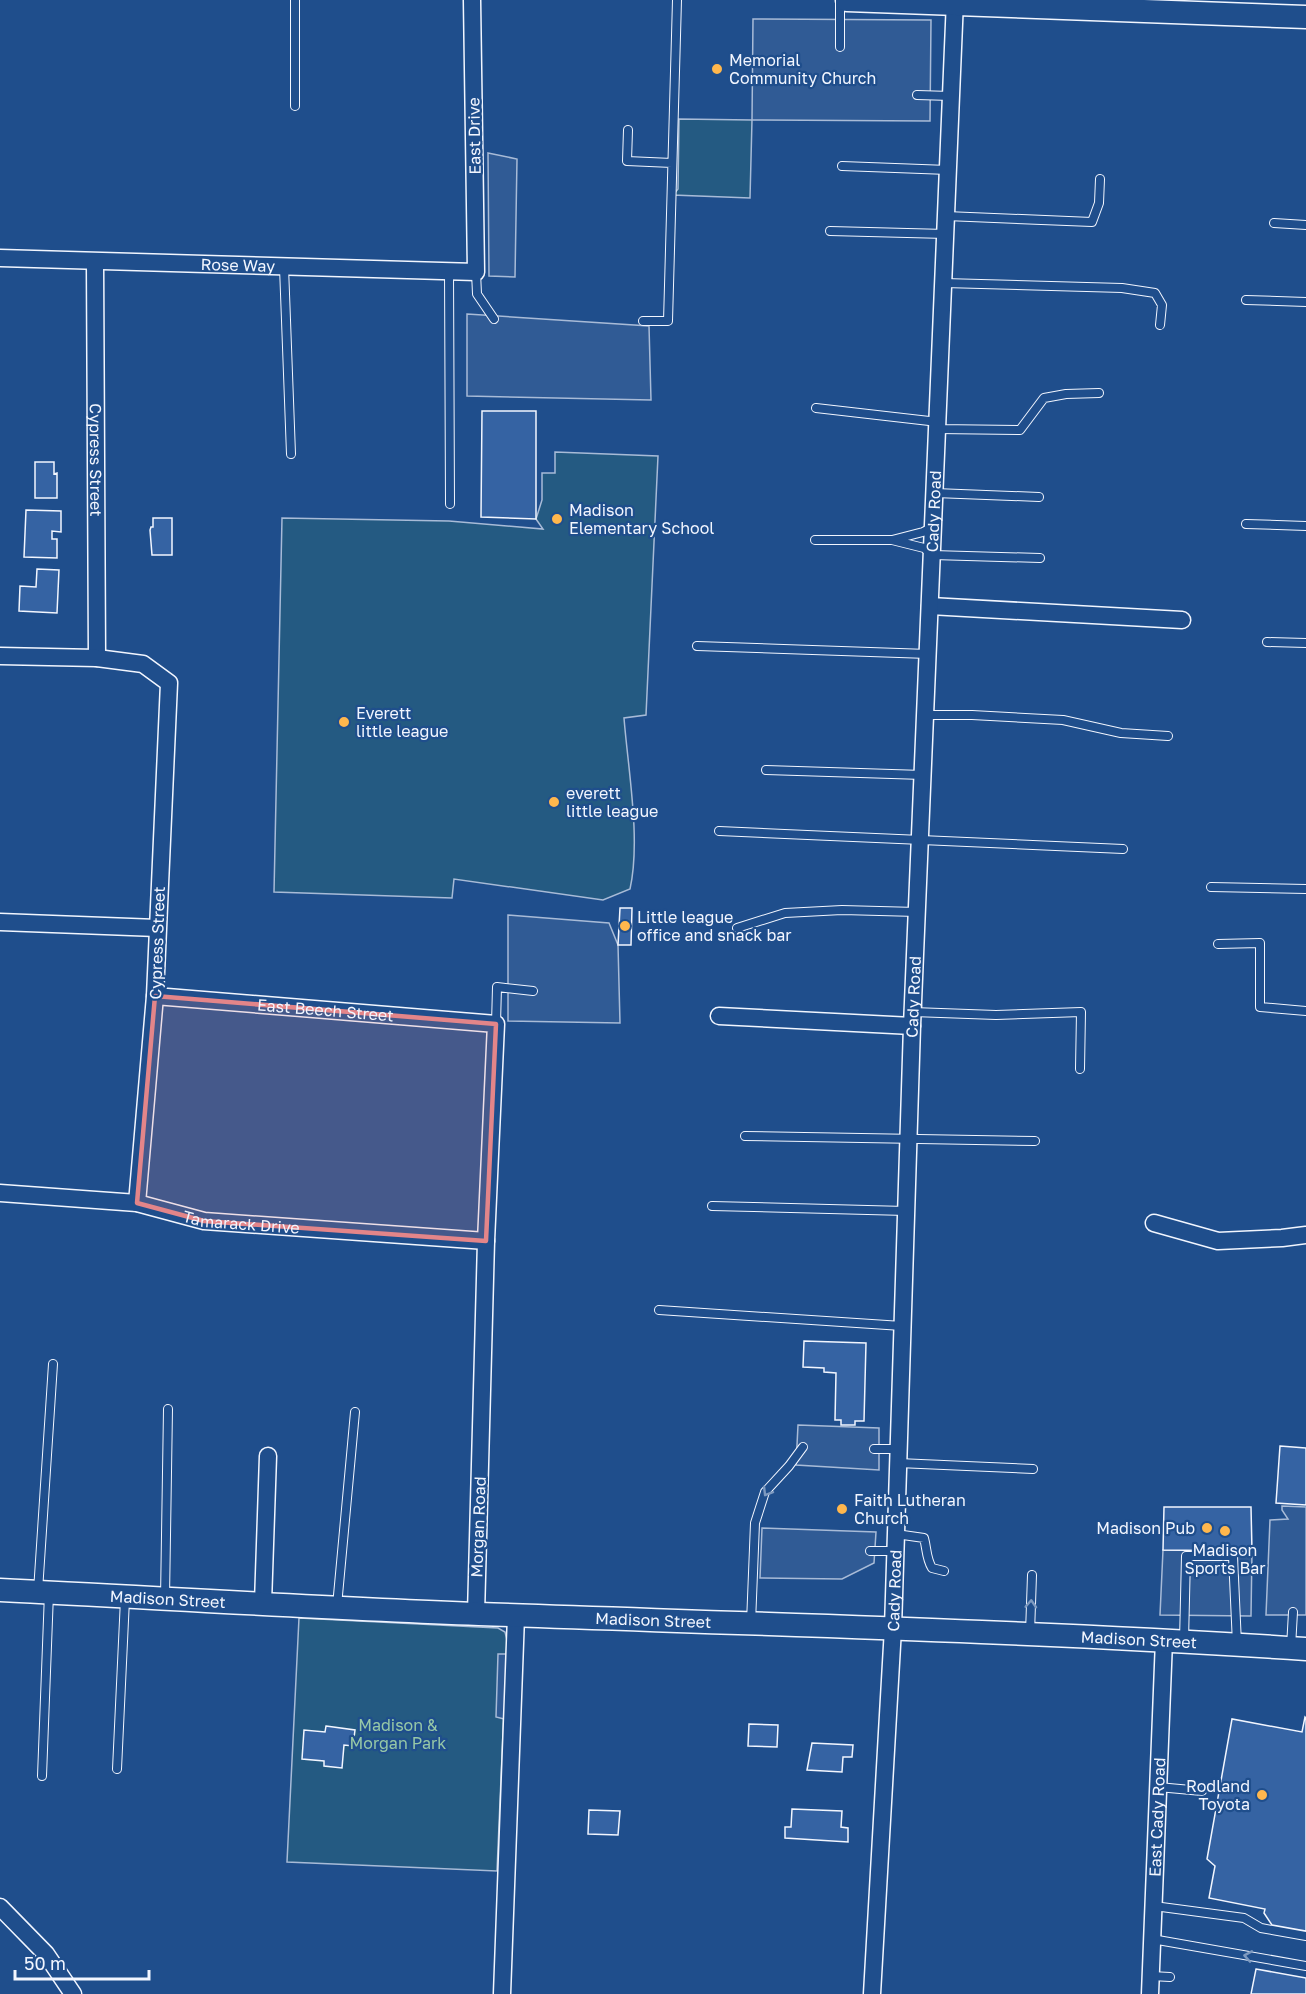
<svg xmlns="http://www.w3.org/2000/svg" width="1306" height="1994" viewBox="0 0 1306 1994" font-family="'Golos Text',sans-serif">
<rect width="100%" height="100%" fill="#1f4e8c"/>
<!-- green -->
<path fill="#245a82" stroke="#a8bbd7" stroke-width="1.5" d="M679 119 752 120 750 198 673 195 678 189Z
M555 452 658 456 646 715 624 718C628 769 641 840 630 889L603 900 454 879 452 898 274 892 282 518 449 521 543 529 536 519 542 500V473H555Z
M299 1618 498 1628 505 1632 507 1640 497 1871 287 1862Z"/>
<!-- parking -->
<path fill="#305b95" stroke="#a8bbd7" stroke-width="1.5" d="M753 19 931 20 930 121 752 120Z
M488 153 517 159 515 277 489 276Z
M467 314 649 326 651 400 467 396Z
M508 915 609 923 618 945 620 1023 508 1021Z
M798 1425 879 1428V1470L796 1465Z
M1282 1506 1306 1507V1615H1266L1270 1520 1288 1519 1282 1510Z
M762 1528 876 1532 874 1563 842 1579 760 1578Z
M1163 1550 1252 1551 1251 1616 1160 1615Z
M498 1654H509L508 1720 496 1717Z"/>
<!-- building -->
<path fill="#3563a3" stroke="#f2f6ff" stroke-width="1.5" d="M482 411H536V519L481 517Z
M35 462H54V474L57 473V498H35Z
M26 510 61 511V532L52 531V539H57V558L24 557Z
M153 518H172V555H152L150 530 151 527H153Z
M37 569 59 570 57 613 19 611 20 586 36 587Z
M620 908H632L631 945H618Z
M804 1341 866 1343 864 1421H855V1425H841V1420H835L836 1373 824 1372V1368L803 1367Z
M1280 1446 1306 1448V1505L1276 1503Z
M1164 1507H1251L1252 1551 1163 1550Z
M1305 1717 1306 1718V1931L1272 1925 1264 1913 1265 1909 1209 1898 1215 1866 1207 1859 1232 1719 1302 1732Z
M749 1724 778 1725 777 1747 748 1746Z
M326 1726 355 1730 353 1746 344 1745 342 1768 324 1766V1761L302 1759 304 1730 325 1732Z
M812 1743 853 1745 852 1757H843L842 1772 807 1770Z
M792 1809 842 1811 841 1827 848 1828V1842L785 1838V1827H791Z
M589 1810 620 1811 618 1835 588 1834Z
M1256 1969 1306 1978V1994H1251Z"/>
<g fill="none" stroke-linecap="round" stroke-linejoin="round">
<!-- lane casing -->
<g stroke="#f2f6ff" stroke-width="10">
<path id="lane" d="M295 0V106
M840 47V0
M917 95 951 96
M628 130 627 161 672 163
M842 166 948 170
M946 216 1092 222 1099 203 1100 179
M1274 223 1306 225
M830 231 946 234
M284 267 291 454
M449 271 450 504
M476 272 477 294 494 319
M944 283 1122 288 1155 293 1162 305 1160 325
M1246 300 1306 302
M643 321H668L677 0
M816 408 938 422
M937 429 1020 430 1044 398 1066 394 1099 393
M935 493 1039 497
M1246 524 1306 526
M933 527 923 532 892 540 924 548 933 555 1040 558
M815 540H892
M1267 642 1306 643
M697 646 928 654
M925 715H972L1063 720 1121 733 1168 736
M766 770 923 775
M719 831 1123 849
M1211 887 1306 889
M737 928 785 913 842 910 917 912
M1218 944 1260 943V1007L1306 1011
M913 1012 996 1015 1081 1012 1080 1069
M496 1024 497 987 533 991
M745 1136 1035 1141
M712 1206 906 1211
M659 1310 902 1326
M874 1449H898
M898 1463 1033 1469
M896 1534 924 1538C927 1549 926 1558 932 1568L944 1571
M870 1551H895
M38 1591 53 1364
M165 1598 168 1409
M337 1606 355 1412
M751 1623 755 1523 765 1492 789 1466 803 1447
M1030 1633 1032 1575
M1184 1641 1186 1556H1233L1237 1644
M1291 1647 1293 1612
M117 1769 125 1599
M42 1776 49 1593
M1158 1787 1202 1791
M1154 1906 1244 1918 1261 1928 1306 1936
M1152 1939 1306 1966
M1151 1976 1170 1977"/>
</g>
<!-- street casing -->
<g stroke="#f2f6ff" stroke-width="19">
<g id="street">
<path id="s1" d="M0 258 476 272 472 0"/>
<path id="s2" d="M95 262 97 658"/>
<path d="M930 606 1182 620"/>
<path d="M0 656 97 658 143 664 169 683 155 996 137 1203"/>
<path d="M0 922 157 928"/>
<path id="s3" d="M155 996 496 1024 486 1241 476 1614 516 1616 502 1994"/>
<path d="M719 1016 912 1026"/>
<path id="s4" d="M0 1193 137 1203 204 1221 486 1241"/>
<path d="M1154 1223 1218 1241 1282 1238 1306 1235"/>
<path d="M263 1603 268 1456"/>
<path d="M0 1907 46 1954 73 1994"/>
<path id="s5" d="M872 1994 893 1628 912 1026 955 0"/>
<path id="s6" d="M1150 1994 1164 1640"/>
</g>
</g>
<!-- secondary casing -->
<g stroke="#f2f6ff" stroke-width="25">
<g id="secondary">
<path d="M847 0 1306 17"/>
<path id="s7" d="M0 1590C160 1598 319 1608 479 1614 755 1624 1031 1631 1306 1649"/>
</g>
</g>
<!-- lane -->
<use href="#lane" stroke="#1f4e8c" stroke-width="8"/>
<!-- street -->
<use href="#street" stroke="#1f4e8c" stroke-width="16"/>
<!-- secondary -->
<use href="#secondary" stroke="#1f4e8c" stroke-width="22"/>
</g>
<!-- one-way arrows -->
<defs><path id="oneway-chevron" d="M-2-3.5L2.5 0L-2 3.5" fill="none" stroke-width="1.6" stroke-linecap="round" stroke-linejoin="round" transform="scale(1.5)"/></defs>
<g stroke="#7e9ac0">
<use href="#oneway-chevron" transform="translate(767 1492) rotate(121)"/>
<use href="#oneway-chevron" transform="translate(1031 1604) rotate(-87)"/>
<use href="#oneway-chevron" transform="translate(1248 1956) rotate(-170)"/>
</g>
<!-- marked area -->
<path fill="#e38589" fill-opacity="0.2" stroke="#e38589" stroke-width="4.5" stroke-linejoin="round" d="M155 996 496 1024 486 1241 204 1221 137 1203Z"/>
<!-- markers -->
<g fill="#ffb74d" stroke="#1f4e8c" stroke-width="2">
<circle cx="717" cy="69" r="6"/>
<circle cx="557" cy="519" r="6"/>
<circle cx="344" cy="722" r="6"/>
<circle cx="554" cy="802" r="6"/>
<circle cx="625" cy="926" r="6"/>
<circle cx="842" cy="1509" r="6"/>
<circle cx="1207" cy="1528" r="6"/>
<circle cx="1225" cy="1531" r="6"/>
<circle cx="1262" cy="1795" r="6"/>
</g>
<g text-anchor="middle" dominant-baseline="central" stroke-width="4.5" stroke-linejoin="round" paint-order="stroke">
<!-- poi labels -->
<g font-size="16" fill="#f2f6ff" stroke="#1f4e8c" text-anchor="start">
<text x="729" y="60">Memorial<tspan x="729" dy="18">Community Church</tspan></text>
<text x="569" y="510">Madison<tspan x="569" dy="18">Elementary School</tspan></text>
<text x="356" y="713">Everett<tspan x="356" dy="18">little league</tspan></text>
<text x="566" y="793">everett<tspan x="566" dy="18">little league</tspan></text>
<text x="637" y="917">Little league<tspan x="637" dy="18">office and snack bar</tspan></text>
<text x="854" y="1500">Faith Lutheran<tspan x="854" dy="18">Church</tspan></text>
<text x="1195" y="1528" text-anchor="end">Madison Pub</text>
<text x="1225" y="1550" text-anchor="middle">Madison<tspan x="1225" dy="18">Sports Bar</tspan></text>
<text x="1250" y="1786" text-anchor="end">Rodland<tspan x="1250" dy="18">Toyota</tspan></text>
</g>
<!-- street labels -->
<g font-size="16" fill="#f2f6ff" stroke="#1f4e8c">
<text transform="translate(474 136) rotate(-91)">East Drive</text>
<text stroke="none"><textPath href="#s1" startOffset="238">Rose Way</textPath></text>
<text stroke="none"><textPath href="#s2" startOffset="198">Cypress Street</textPath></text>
<text stroke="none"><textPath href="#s5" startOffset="1484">Cady Road</textPath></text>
<text transform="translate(157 943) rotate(-88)">Cypress Street</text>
<text stroke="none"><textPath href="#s5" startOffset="998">Cady Road</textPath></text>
<text stroke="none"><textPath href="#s3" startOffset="171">East Beech Street</textPath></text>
<text stroke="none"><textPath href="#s4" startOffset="244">Tamarack Drive</textPath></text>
<text transform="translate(478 1527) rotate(-88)">Morgan Road</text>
<text stroke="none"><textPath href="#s5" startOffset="404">Cady Road</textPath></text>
<text stroke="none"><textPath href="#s7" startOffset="168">Madison Street</textPath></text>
<text stroke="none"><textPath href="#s7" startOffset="654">Madison Street</textPath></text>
<text stroke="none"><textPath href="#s7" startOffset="1140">Madison Street</textPath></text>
<text stroke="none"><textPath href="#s6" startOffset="177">East Cady Road</textPath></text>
</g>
<!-- park labels -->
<g font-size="16" fill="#97c8a6" stroke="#1f4e8c">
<text x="398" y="1725">Madison &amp;<tspan x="398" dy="18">Morgan Park</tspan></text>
</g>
</g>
<!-- scale -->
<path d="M15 1970v9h134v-9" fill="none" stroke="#f2f6ff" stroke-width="3"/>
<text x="24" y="1970" font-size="18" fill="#f2f6ff" stroke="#1f4e8c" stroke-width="4.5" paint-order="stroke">50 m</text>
</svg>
